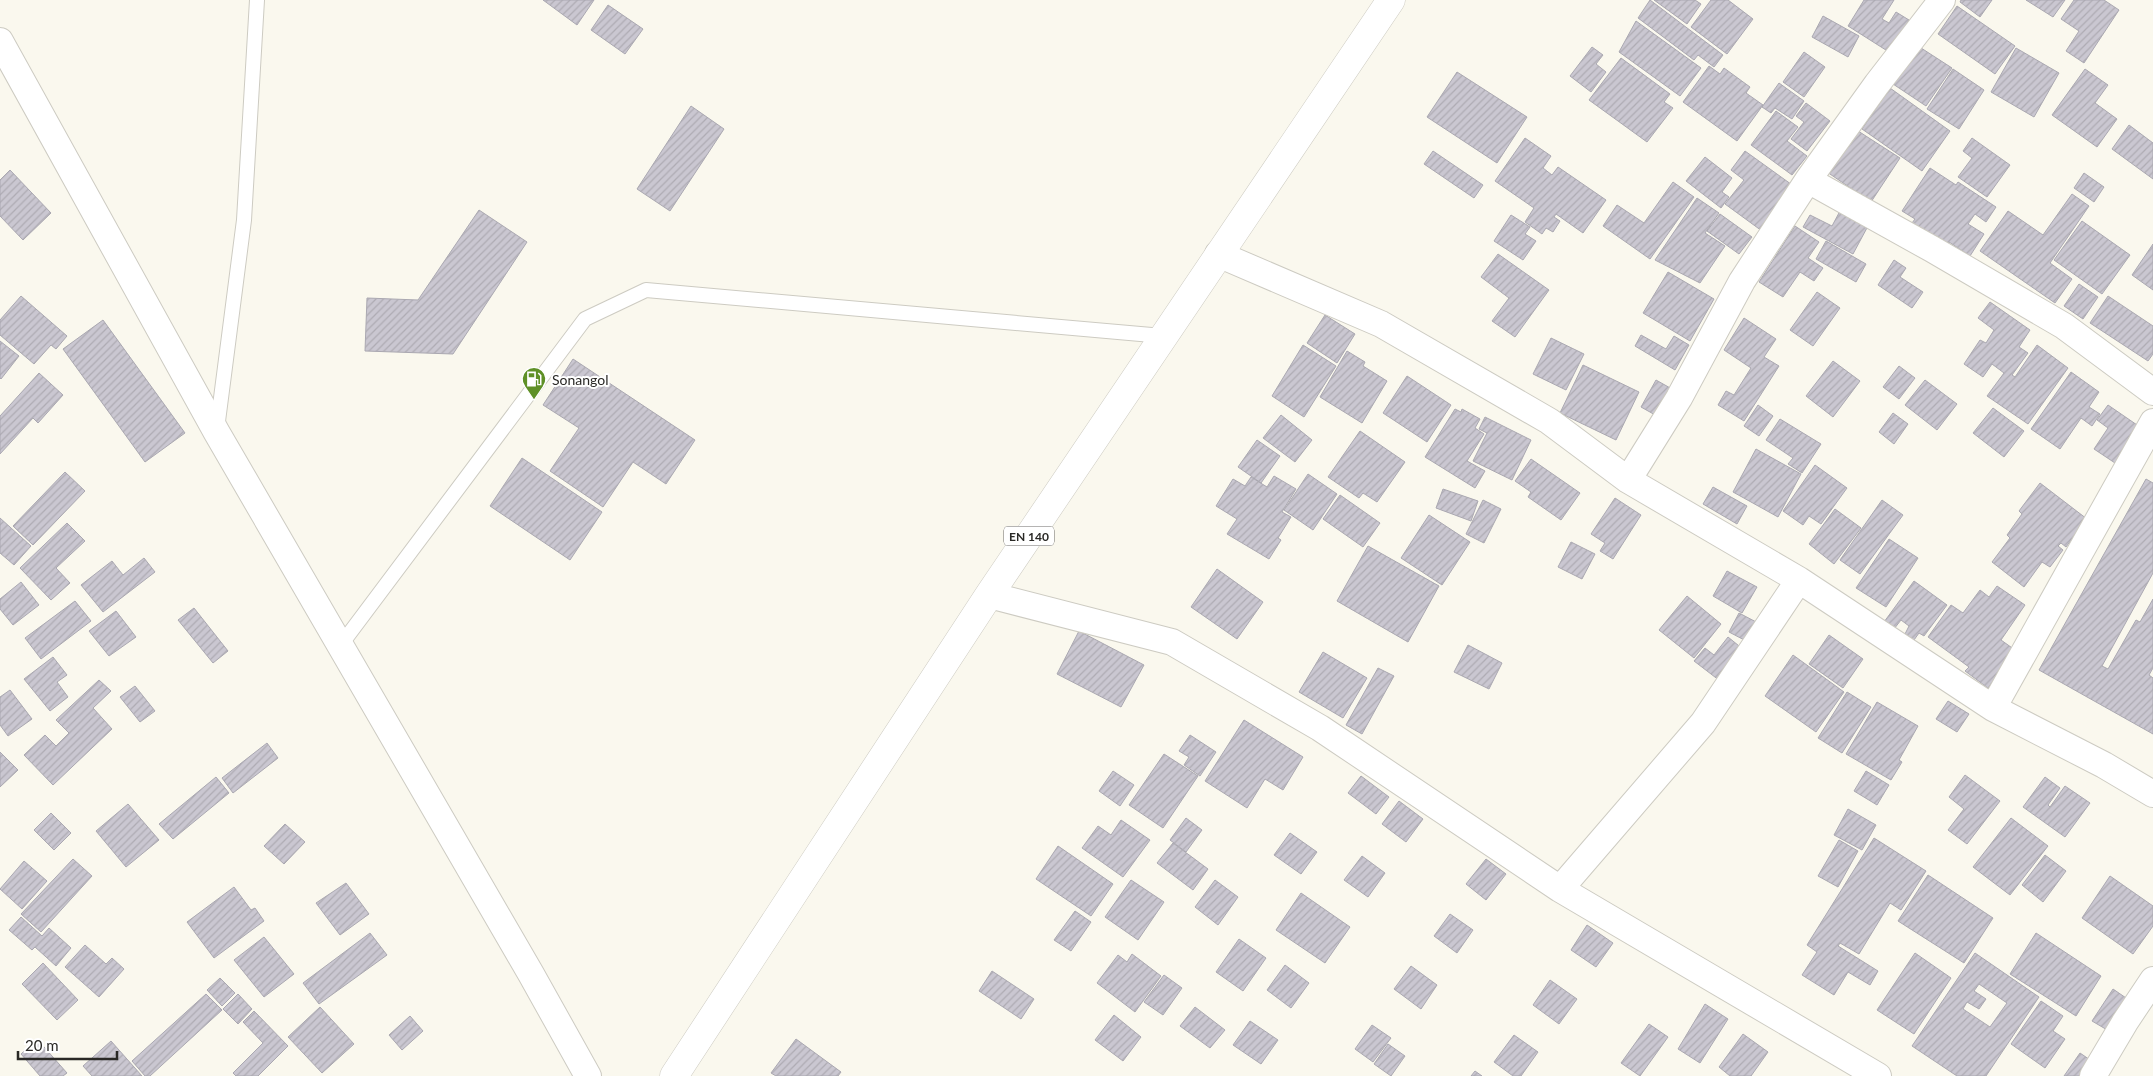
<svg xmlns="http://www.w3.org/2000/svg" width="2153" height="1076" viewBox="0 0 2153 1076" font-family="Lato,sans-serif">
<defs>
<pattern id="building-hatch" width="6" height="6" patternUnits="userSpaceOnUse" patternTransform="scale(1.25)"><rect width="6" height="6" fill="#cac7d1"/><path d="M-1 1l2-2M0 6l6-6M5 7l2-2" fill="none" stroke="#aeabb3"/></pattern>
</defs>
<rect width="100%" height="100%" fill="#faf8ee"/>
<!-- building -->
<path fill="url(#building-hatch)" stroke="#aaa8b1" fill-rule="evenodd" d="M543 0H594L577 25Z
M1650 0 1723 55 1714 67 1698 55 1694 60 1638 18Z
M1654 0H1695L1701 4 1687 24Z
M1711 0H1728L1753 19 1727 54 1691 27Z
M1864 0H1894L1882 19 1889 23 1896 12 1909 20 1889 52 1848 26Z
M1961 0H1992L1980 17 1960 2Z
M2026 0H2065L2053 17Z
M2074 0H2104L2119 10 2084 63 2066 51 2079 31 2061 19Z
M608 5 643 29 625 54 591 30Z
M1957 6 2015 46 1995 74 1938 34Z
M1823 16 1859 36 1848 57 1812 37Z
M1636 21 1701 68 1680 96 1619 52Z
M1918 46 1952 68 1926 106 1893 84Z
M1592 47 1603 55 1596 64 1606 72 1591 92 1570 76Z
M2016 48 2059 73 2034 117 1991 92Z
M1804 52 1825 67 1804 97 1783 82Z
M1621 58 1670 94 1664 102 1673 108 1647 142 1589 100Z
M1709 66 1720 74 1724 68 1750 87 1746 93 1763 105 1737 141 1683 102Z
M1953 69 1984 90 1959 129 1927 109Z
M2085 69 2108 85 2095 103 2117 119 2097 147 2052 115Z
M1457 72 1527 117 1497 163 1427 117Z
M1779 83 1804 101 1792 119 1775 108 1771 113 1762 107Z
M1890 88 1950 131 1922 171 1862 129Z
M1806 103 1830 121 1807 151 1791 139 1804 122 1796 116Z
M691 106 724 129 670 211 637 189Z
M1776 111 1798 127 1787 141 1807 156 1792 175 1751 145Z
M2129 125 2153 143V179L2112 149Z
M1855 129 1900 158 1871 202 1827 172Z
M1525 138 1551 156 1543 168 1552 175 1558 167 1606 200 1583 233 1556 214 1554 217 1560 221 1553 232 1546 228 1542 234 1525 222 1534 208 1495 181Z
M1972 138 2010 165 1987 197 1958 177 1972 158 1963 151Z
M1433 151 1483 185 1474 198 1424 164Z
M1745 151 1795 187 1762 231 1725 204 1744 180 1731 170Z
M1705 157 1732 178 1722 192 1729 197 1721 208 1686 181Z
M1930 168 1956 185 1958 182 1996 207 1986 222 1975 214 1968 224 1984 234 1970 256 1949 242 1946 246 1912 223 1915 219 1902 211Z
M10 170 51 213 23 240 0 216V180Z
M2084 173 2104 187 2094 202 2074 188Z
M1673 182 1694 197 1650 259 1603 226 1617 205 1644 223Z
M2072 194 2089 206 2050 263 2072 279 2055 303 1980 251 2008 211 2043 235Z
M1697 198 1719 213 1705 233 1725 246 1700 283 1655 260Z
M479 210 527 242 453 354 365 351 367 298 418 300Z
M1840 211 1868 226 1853 254 1803 227 1810 215 1832 226Z
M1720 214 1752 237 1739 254 1707 231Z
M1511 215 1530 227 1525 234 1536 241 1523 260 1494 241Z
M2082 221 2130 255 2102 294 2054 260Z
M1795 226 1819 242 1808 258 1823 268 1814 281 1800 272 1783 297 1759 282Z
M1826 241 1866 264 1856 282 1816 259Z
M2153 244V290L2132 275Z
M1498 254 1549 290 1515 337 1492 321 1509 298 1481 277Z
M1894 260 1906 268 1900 277 1923 292 1912 308 1878 285Z
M1668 272 1714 299 1690 341 1643 313Z
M2079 284 2098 297 2083 319 2064 306Z
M1817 292 1840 308 1813 346 1790 330Z
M21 296 67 336 56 349 51 345 34 364 0 335V320Z
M2108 296 2153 326V354L2148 361 2090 323Z
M1990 302 2030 330 2019 347 2028 353 2012 375 2015 377 2037 345 2068 368 2028 424 1987 396 2004 373 1992 364 1983 377 1964 364 1980 340 1986 343 1994 330 1978 318Z
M1325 315 1355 334 1337 363 1307 343Z
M1744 318 1776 339 1764 357 1779 366 1744 421 1718 405 1726 391 1734 395 1751 368 1724 350Z
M103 320 185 433 145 462 63 349Z
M1641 335 1666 349 1674 336 1689 345 1675 370 1635 346Z
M1551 338 1584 354 1566 390 1533 374Z
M0 341 19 356 1 379 0 378Z
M1303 345 1336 366 1304 417 1272 396Z
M1347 351 1365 362 1363 366 1387 381 1362 423 1320 397Z
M573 359 695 440 666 484 633 462 603 507 550 471 579 428 543 405Z
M1833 361 1860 381 1833 417 1806 396Z
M1583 365 1639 392 1616 440 1560 413Z
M1899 366 1915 378 1899 399 1883 387Z
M2071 372 2099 392 2089 407 2100 414 2092 426 2081 418 2060 449 2031 429Z
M39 373 63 395 38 423 33 418 0 454V416Z
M1407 376 1451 405 1427 442 1383 413Z
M1656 380 1672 389 1657 416 1641 407Z
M1925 380 1957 404 1937 430 1905 405Z
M1758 405 1773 416 1759 436 1744 426Z
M2108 405 2140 427 2115 463 2094 449 2108 428 2097 420Z
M1993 408 2024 431 2004 457 1973 433Z
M1455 409 1461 412 1462 409 1480 419 1475 428 1484 434 1467 461 1485 471 1475 488 1425 457Z
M1893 413 1908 424 1894 444 1879 432Z
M1281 415 1312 440 1295 462 1263 438Z
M1485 417 1531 440 1512 480 1473 461 1487 433 1479 429Z
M1780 419 1821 444 1802 473 1788 464 1793 458 1766 440Z
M1360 431 1405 462 1377 502 1363 493 1359 498 1328 477Z
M1257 440 1280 456 1261 483 1238 467Z
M1756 449 1801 474 1778 517 1733 492Z
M522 458 602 512 570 560 490 506Z
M1531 459 1580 493 1561 520 1528 497 1531 492 1515 481Z
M1815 465 1847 488 1821 524 1809 516 1803 525 1783 511Z
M65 472 85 491 33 545 13 526Z
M1308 474 1337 494 1313 530 1284 510Z
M1274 476 1296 489 1282 512 1291 517 1278 538 1281 540 1269 559 1227 534 1237 519 1216 506 1233 479 1245 486 1251 477 1267 487Z
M2146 479 2153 483V573L2102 666 2108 669 2136 620 2140 622 2153 599V668L2149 675 2153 678V734L2039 670Z
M2040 483 2087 519 2066 547 2061 543 2058 546 2063 550 2050 567 2042 562 2024 587 1992 562 2010 538 2007 535 2022 514 2019 511Z
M1713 487 1747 506 1737 524 1703 504Z
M1443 489 1478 501 1471 521 1436 508Z
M1340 495 1380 523 1363 547 1323 519Z
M1615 498 1641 515 1613 559 1600 551 1605 543 1591 534Z
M1483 500 1501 509 1484 543 1466 534Z
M1882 500 1903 515 1860 574 1840 560Z
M1835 509 1861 528 1834 564 1809 544Z
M1429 515 1470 542 1442 585 1401 558Z
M0 518 31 546 14 565 0 553Z
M67 523 85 541 56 568 70 583 51 600 20 568Z
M1889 539 1918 558 1886 607 1856 588Z
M1571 542 1595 554 1582 579 1558 567Z
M1368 546 1439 586 1408 642 1337 601Z
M144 558 155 572 103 612 81 585 112 561 123 575Z
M1217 569 1263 602 1237 639 1191 607Z
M1727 571 1757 587 1742 613 1713 596Z
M1914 581 1947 605 1924 636 1919 633 1914 640 1905 634 1909 626 1901 620 1894 629 1884 622Z
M21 582 39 605 13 625 0 609V599Z
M1997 586 2025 605 2001 640 2015 650 1988 688 1965 671 1969 667 1928 637 1951 605 1963 613 1980 590 1989 597Z
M1687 596 1721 624 1694 658 1659 630Z
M75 601 91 621 41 659 25 638Z
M194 608 228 651 213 663 178 620Z
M116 611 136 637 109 656 89 631Z
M1739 613 1760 624 1750 643 1729 632Z
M1079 631 1144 665 1121 707 1057 674Z
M1829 635 1863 659 1843 688 1809 664Z
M1728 637 1749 654 1724 684 1694 661 1705 648 1714 655Z
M1468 645 1502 663 1489 689 1454 672Z
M1323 652 1367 678 1343 718 1299 692Z
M1793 655 1844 692 1816 732 1765 696Z
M53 657 67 675 57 682 68 697 50 711 24 679Z
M1378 668 1394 676 1362 734 1346 725Z
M99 680 111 691 93 708 112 729 53 785 24 755 45 735 56 746 69 733 56 720Z
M135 686 155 711 140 722 120 697Z
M10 690 32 719 8 736 0 725V697Z
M1847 692 1871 707 1842 753 1818 738Z
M1948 701 1969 714 1957 732 1936 719Z
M1877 702 1918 726 1899 760 1902 762 1891 780 1846 754Z
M1244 720 1303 757 1283 790 1265 779 1247 808 1205 781Z
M1190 735 1216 752 1200 776 1184 765 1189 757 1179 751Z
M267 743 278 758 233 793 222 778Z
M0 752 18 770 0 787Z
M1164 754 1198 776 1163 828 1129 805Z
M1113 771 1134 785 1120 806 1099 791Z
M1866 771 1889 785 1877 805 1854 791Z
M1965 775 2000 801 1967 844 1948 830 1964 809 1949 797Z
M1361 776 1389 797 1376 814 1348 793Z
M216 777 229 793 173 839 159 824Z
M2045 777 2060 788 2048 805 2050 807 2065 786 2090 803 2065 837 2023 807Z
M1399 801 1423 819 1406 842 1382 824Z
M128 804 159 840 126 867 96 831Z
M1848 809 1876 825 1862 850 1834 835Z
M51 813 71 833 54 850 34 830Z
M1186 818 1202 830 1186 852 1170 840Z
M2011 818 2048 846 2010 895 1973 867Z
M1121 820 1150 840 1123 877 1082 848 1098 826 1111 835Z
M285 824 305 842 284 864 264 846Z
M1290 833 1317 852 1301 874 1274 855Z
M1874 838 1926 871 1901 910 1890 903 1859 954 1840 943 1838 946 1878 971 1870 985 1848 972 1834 995 1802 975 1817 952 1807 945Z
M1839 840 1858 851 1838 887 1818 876Z
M1173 843 1208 869 1193 890 1157 863Z
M1058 846 1113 884 1091 916 1036 879Z
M2045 855 2066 871 2043 902 2022 885Z
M1362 856 1385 873 1368 897 1344 880Z
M73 859 92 876 41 932 21 914Z
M1486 859 1506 874 1486 900 1466 884Z
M24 861 47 881 22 909 0 889Z
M1928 875 1993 918 1964 963 1898 921Z
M2110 876 2153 906V926L2133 954 2082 918Z
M1131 880 1164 902 1138 940 1105 917Z
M1215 880 1238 897 1218 925 1195 907Z
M346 883 369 914 340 935 316 903Z
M234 887 251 910 255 908 264 921 214 958 187 922Z
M1301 893 1350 927 1325 963 1276 930Z
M1075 911 1091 922 1071 951 1054 940Z
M1450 914 1473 930 1457 953 1434 936Z
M21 917 42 936 49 928 71 948 56 966 35 947 32 950 9 930Z
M1587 925 1613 943 1596 967 1571 950Z
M370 933 387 955 319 1004 303 983Z
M2036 933 2101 976 2076 1016 2010 974Z
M264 937 294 974 264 997 234 960Z
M1239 939 1266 958 1243 991 1216 972Z
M85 945 106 964 112 958 124 969 99 997 65 967Z
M1915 953 1951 978 1914 1034 1877 1010Z
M1975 953 2039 997 1986 1076H1957L1912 1046ZM1979 984 2007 1003 1990 1027 1963 1009 1967 1002 1979 1009 1986 999 1974 991Z
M1132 954 1161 976 1135 1012 1097 983 1118 955 1127 962Z
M43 963 78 1000 57 1020 22 984Z
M1285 965 1309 983 1291 1008 1267 990Z
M1411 966 1437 985 1421 1009 1394 989Z
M992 971 1034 999 1021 1019 979 991Z
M1164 975 1182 988 1163 1015 1144 1002Z
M220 978 235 993 222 1006 207 990Z
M1550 980 1577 999 1559 1024 1533 1005Z
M2113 989 2129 1000 2109 1031 2092 1021Z
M206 994 222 1010 150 1076H145L132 1061Z
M238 994 252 1009 238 1024 223 1009Z
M2041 1001 2063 1016 2053 1031 2065 1039 2045 1068 2011 1044Z
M1705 1004 1728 1019 1700 1063 1678 1049Z
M320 1007 354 1044 322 1073 288 1037Z
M1195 1007 1225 1030 1210 1048 1180 1026Z
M254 1011 288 1046 258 1076H236L233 1073 263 1043 243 1022Z
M1114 1015 1141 1037 1123 1061 1095 1040Z
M410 1016 423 1031 402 1050 389 1035Z
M1250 1021 1278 1040 1261 1064 1233 1045Z
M1649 1024 1668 1037 1640 1076 1621 1063Z
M1372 1025 1391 1038 1373 1062 1355 1049Z
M1743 1034 1768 1052 1751 1076H1730L1719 1067Z
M1514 1035 1538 1052 1521 1076H1513L1494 1062Z
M37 1039 67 1073 63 1076H40L21 1054Z
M796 1039 841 1072 838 1076H776L771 1073Z
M111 1041 142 1076H92L83 1066Z
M1388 1044 1405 1056 1391 1076 1374 1064Z
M2080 1053 2096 1064 2087 1076H2064Z
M1475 1071 1482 1076H1471Z"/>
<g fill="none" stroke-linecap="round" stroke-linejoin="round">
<!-- service casing -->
<g stroke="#cdcbc2" stroke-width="16">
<path id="service" d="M217 429 244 220 257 0
M340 646 585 319 646 290 1163 336"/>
</g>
<!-- minor casing -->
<g stroke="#cdcbc2" stroke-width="28">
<path id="minor" d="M0 41 217 433 531 974 588 1076
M1808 180 1932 249 2064 326 2153 392
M1218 254 1381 324 1549 421 1628 480 1799 580 1993 708 2104 765 2153 794
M1628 480 1679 398 1742 281 1808 180 1877 84 1942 0
M989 595 1172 642 1320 728 1560 889 1878 1076
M1993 708 2153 422
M1560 889 1703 723 1799 580
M2093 1076 2125 1022 2153 980"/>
</g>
<!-- primary casing -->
<g stroke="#cdcbc2" stroke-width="29">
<path id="primary" d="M674 1076 989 595 1391 0"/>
</g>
<!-- service -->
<use href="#service" stroke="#fff" stroke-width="14"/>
<!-- minor -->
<use href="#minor" stroke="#fff" stroke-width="26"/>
<!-- primary -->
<use href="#primary" stroke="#fff" stroke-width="28"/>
</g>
<!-- icons -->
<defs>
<g id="fuel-pin" transform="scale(1.25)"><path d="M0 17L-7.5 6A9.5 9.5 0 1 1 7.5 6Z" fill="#5f9026" stroke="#fff"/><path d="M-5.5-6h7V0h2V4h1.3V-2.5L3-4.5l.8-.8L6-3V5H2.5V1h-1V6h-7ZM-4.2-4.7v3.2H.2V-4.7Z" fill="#fff"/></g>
</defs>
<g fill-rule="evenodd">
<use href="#fuel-pin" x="534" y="379"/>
</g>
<g text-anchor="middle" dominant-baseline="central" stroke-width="4" stroke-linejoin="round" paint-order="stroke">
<!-- shield labels -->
<rect fill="#fff" stroke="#6a6967" stroke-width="1" x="1004" y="526.5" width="50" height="19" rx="4"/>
<g font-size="12" font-weight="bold" fill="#2a2926">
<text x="1029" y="536">EN 140</text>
</g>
<!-- poi labels -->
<g font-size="14" fill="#2a2926" stroke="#fff" text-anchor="start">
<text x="552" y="379">Sonangol</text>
</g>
</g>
<!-- scale -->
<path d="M18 1051v8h99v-8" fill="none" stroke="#2a2926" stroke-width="2.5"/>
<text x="25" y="1051" font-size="15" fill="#2a2926" stroke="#ffffff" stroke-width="4" paint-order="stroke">20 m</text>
</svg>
